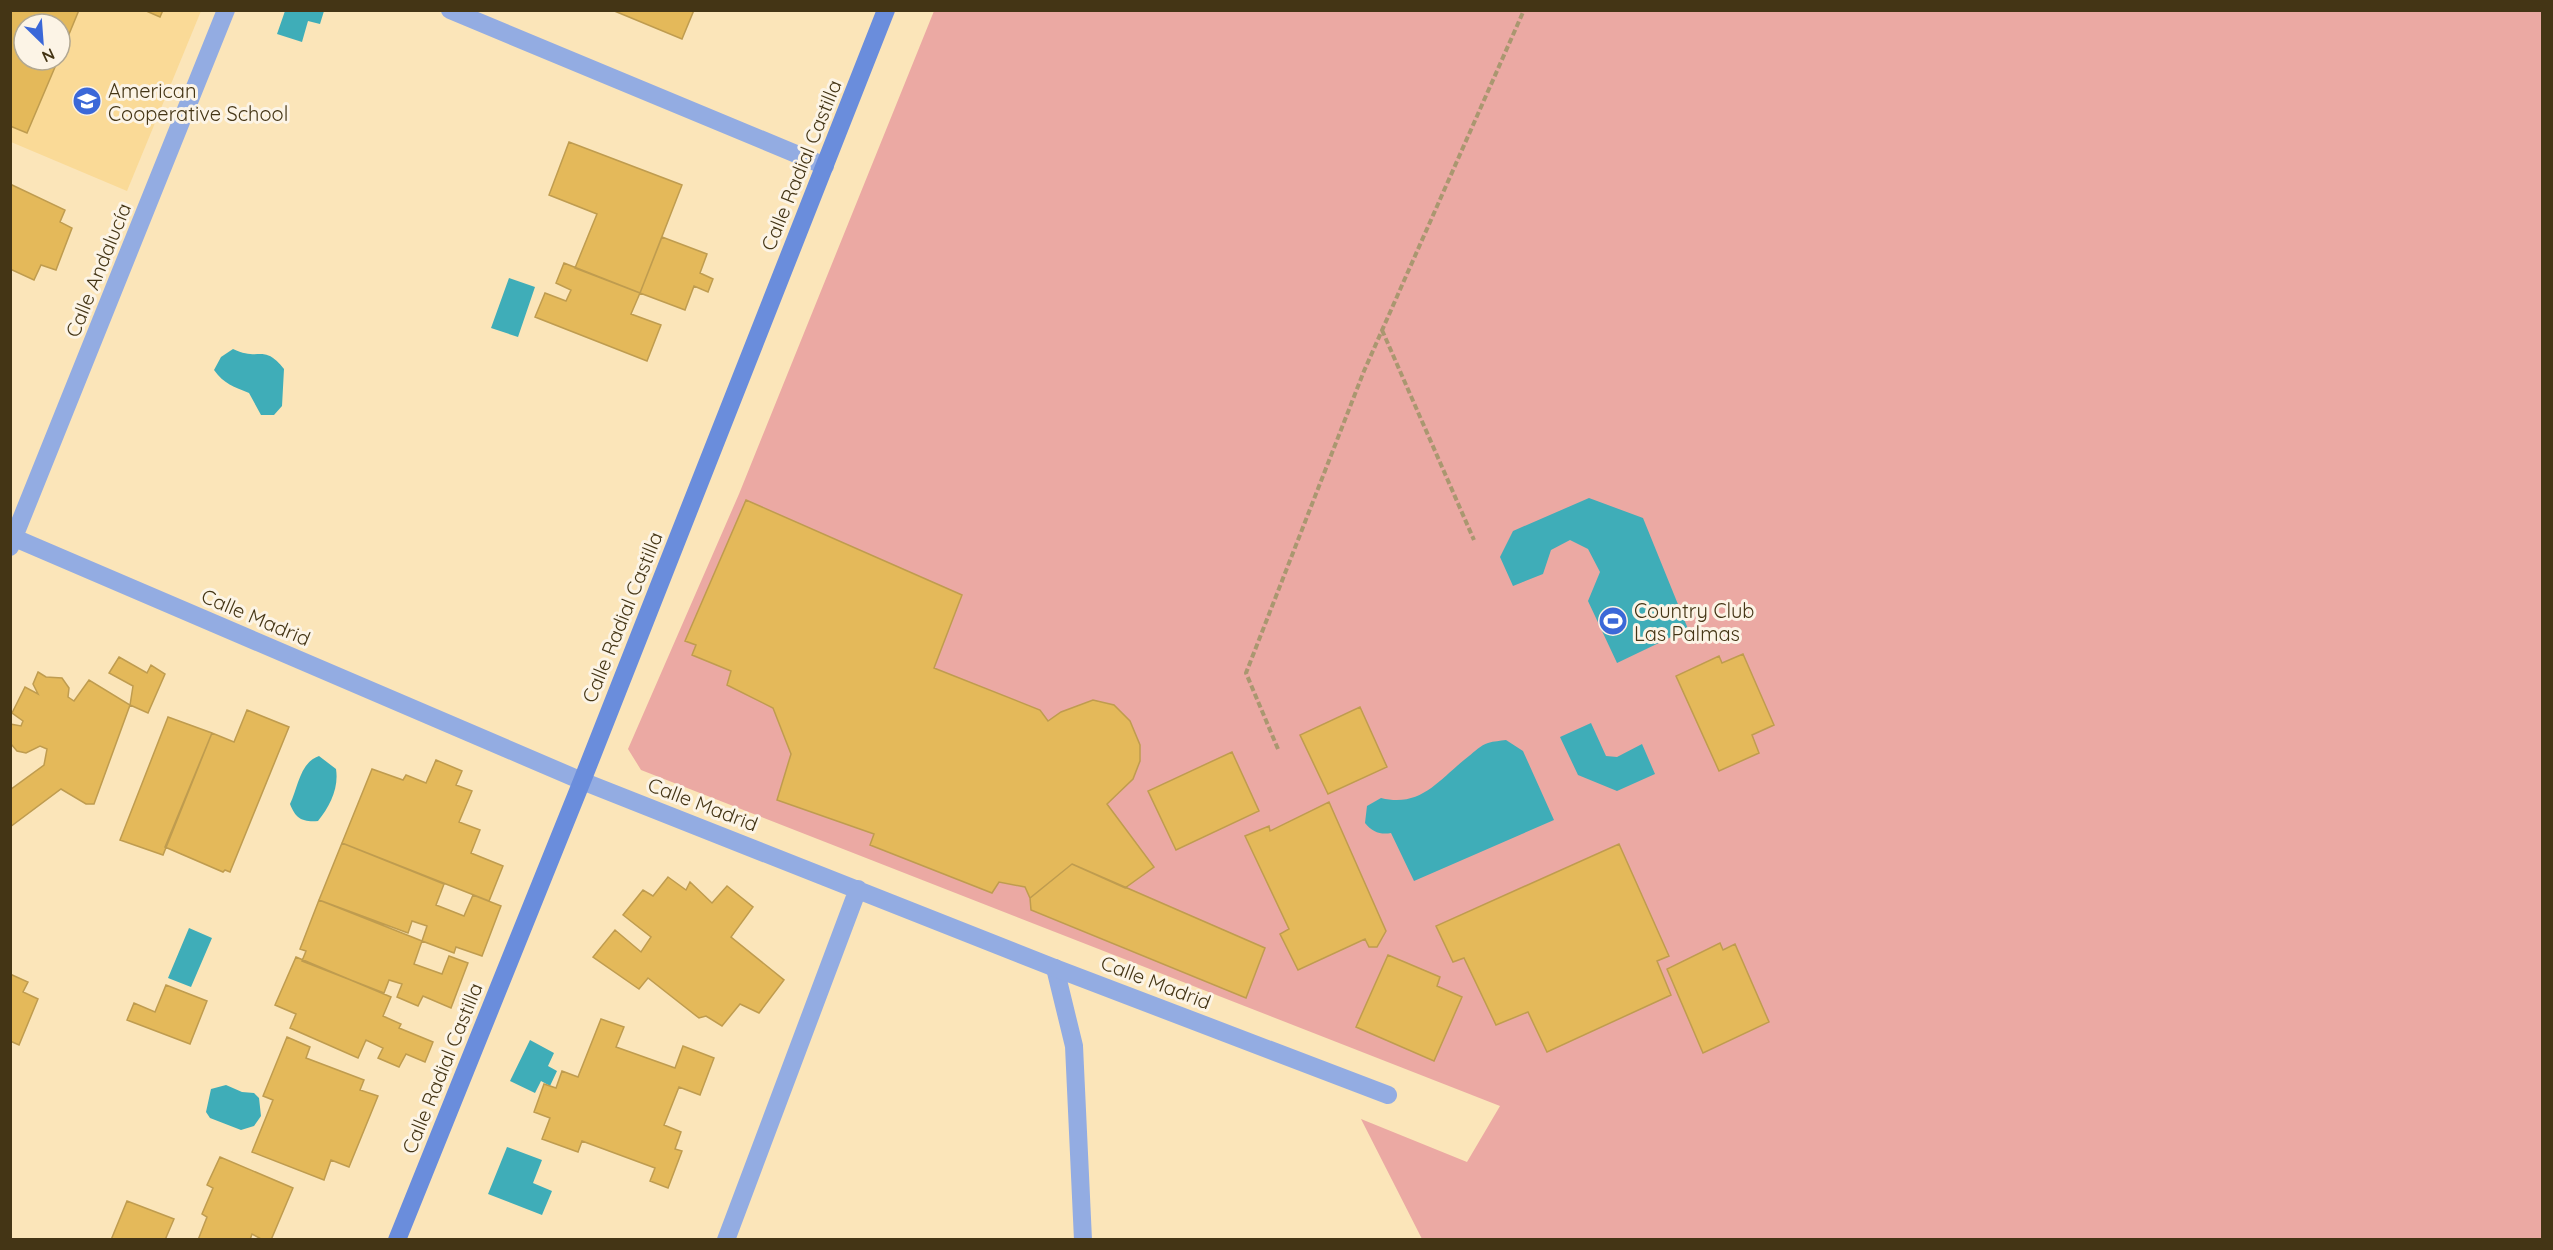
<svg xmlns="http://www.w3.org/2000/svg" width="2553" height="1250" viewBox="0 0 2553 1250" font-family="Quicksand,sans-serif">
<rect width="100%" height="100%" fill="#fbe5b9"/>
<!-- built -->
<path fill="#fada97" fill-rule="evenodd" d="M10 11H201L127 191 11 142ZM24 24H60V60H24Z"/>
<!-- green -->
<path fill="#eba9a3" d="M934 11H2542V1239H1422L1361 1119 1467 1162 1500 1106 641 770 628 749 739 494Z"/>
<!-- water -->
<path fill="#3fadb8" d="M285 11 324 10V11L320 24 308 21 302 42 277 34Z
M509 278 535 287 518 337 491 328Z
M233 349C260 362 263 343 284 369L282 406 274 415H261L249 393C234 387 224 384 214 370L221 357Z
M1589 498 1643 518 1688 629 1617 663 1588 601 1600 572 1588 549 1570 540 1551 550 1543 574 1513 586 1500 557 1513 531Z
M1591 723 1606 756 1617 757 1642 744 1655 774 1617 791 1578 775 1560 737Z
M1506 740 1523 751 1554 820 1414 881 1391 833C1381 835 1372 832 1365 823L1367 806 1381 798C1422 808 1439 779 1469 756 1474 752 1481 745 1488 743 1494 741 1500 741 1506 740Z
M319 756 336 769C339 788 330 806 318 821 302 822 296 819 290 804 298 788 300 762 319 756Z
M189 928 212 938 191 987 168 978Z
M530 1040 554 1053 548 1066 557 1071 550 1086 541 1081 535 1093 510 1081Z
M226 1085 242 1092 254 1093 259 1098 261 1116 254 1126 241 1130 210 1118 206 1112 211 1089Z
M507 1147 542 1160 533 1183 552 1191 542 1215 488 1194Z"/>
<!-- building -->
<path fill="#e4b95a" stroke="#bf9c4f" stroke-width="1.5" d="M10 10H79L60 56V24H24V60H58L27 133 10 126Z
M144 10H163L160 17Z
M612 10H694L682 39Z
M569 142 682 185 640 293 575 268 597 214 549 195Z
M10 184 65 210 60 222 72 228 56 270 41 265 34 280 10 269Z
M662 237 707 254 700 273 713 279 708 292 694 286 685 310 640 293Z
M564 263 640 293 631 314 661 325 647 361 535 317 545 293 566 301 571 290 556 283Z
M746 500 962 595 934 668 1040 710 1048 721 1061 712 1093 700 1114 705 1130 721 1140 745V761L1133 779 1107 804 1154 867 1125 888 1072 864 1030 898 1025 887 999 882 992 893 870 845 874 834 777 800 791 754 773 708 727 685 731 671 692 655 696 645 685 641Z
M1743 654 1774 725 1752 735 1759 753 1719 771 1676 676 1719 656 1722 663Z
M119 657 147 673 151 665 165 674 148 713 130 705 133 686 109 673Z
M38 672 46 677 62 678 69 688 68 697 74 701 89 680 130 705 94 804H86L61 789 10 827V790L44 765 47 749 40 746 26 753 17 751 11 744 10 724 21 726 23 721 12 713 25 687 38 694 33 684Z
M1360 707 1387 767 1328 794 1300 735Z
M247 710 289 727 230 872 225 870 223 872 165 847 212 733 234 742Z
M168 717 212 733 163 855 120 840Z
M1232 752 1259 811 1176 850 1148 791Z
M436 760 462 771 456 785 472 791 459 822 480 830 471 853 503 866 489 901 342 843 372 769 403 780 406 775 426 783Z
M1329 802 1386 931 1377 947H1369L1365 939 1298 970 1280 934 1289 929 1245 836 1269 826 1270 831Z
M342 843 444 884 436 905 464 916 473 895 501 906 482 956 456 947 454 953 422 941 427 926 412 921 408 933 319 900Z
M1619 844 1669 956 1657 961 1671 995 1547 1052 1528 1012 1496 1025 1464 958 1453 962 1436 926Z
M1072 864 1265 948 1246 998 1031 910 1030 898Z
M668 877 686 890 690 882 712 903 727 886 753 907 731 937 784 980 759 1013 740 1004 722 1026 706 1016 699 1018 648 978 639 989 593 957 615 930 641 952 651 937 623 915 643 890 653 896Z
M319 900 422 941 414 964 442 974 449 956 468 963 451 1008 423 996 418 1006 397 997 402 984 389 980 384 993 302 961 306 951 300 949Z
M1720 943 1723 950 1735 944 1769 1022 1703 1053 1667 969Z
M1388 955 1440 977 1437 986 1462 997 1434 1061 1356 1027Z
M296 957 391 997 383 1016 401 1024 399 1028 433 1042 425 1062 406 1054 399 1067 378 1058 383 1048 366 1040 358 1058 290 1028 296 1014 275 1005Z
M10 974 28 982 23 992 38 999 19 1045 10 1041Z
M166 985 207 1001 190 1044 127 1020 134 1003 155 1012Z
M601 1019 624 1027 616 1047 675 1068 683 1046 714 1058 700 1095 679 1087 664 1125 681 1132 675 1149 682 1151 668 1188 650 1181 655 1168 582 1141 578 1152 542 1139 550 1118 534 1112 544 1084 556 1088 562 1071 578 1077Z
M287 1037 310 1047 306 1058 364 1080 360 1090 378 1096 349 1167 331 1160 324 1180 252 1152 273 1100 263 1096Z
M220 1157 293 1188 271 1240H263L252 1234 250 1240H198L207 1217 202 1214 213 1188 207 1185Z
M127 1201 174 1219 165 1240H111Z"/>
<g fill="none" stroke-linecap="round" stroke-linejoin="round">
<!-- path -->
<path stroke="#aa9770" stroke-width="4" stroke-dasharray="6 3" stroke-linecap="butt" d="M1382 330 1474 540
M1278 749 1246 673 1364 371 1524 10"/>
<!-- lane -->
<path stroke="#93ace2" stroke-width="18" d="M1055 968 1074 1046 1083 1240"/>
<!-- street -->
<path stroke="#93ace2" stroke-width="18" d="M450 10 825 166
M10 536 582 781 1055 968 1388 1095
M10 547 226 10
M726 1240 858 889"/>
<!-- secondary -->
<path stroke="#6a8ddc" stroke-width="18" d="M397 1240 582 781 886 10"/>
</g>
<!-- icons -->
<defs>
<g id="school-disc" transform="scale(1.5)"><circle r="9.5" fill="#3b68d8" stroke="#fcf4e6"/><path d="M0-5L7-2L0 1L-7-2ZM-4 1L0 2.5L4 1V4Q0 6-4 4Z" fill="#fff"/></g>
<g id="stadium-disc" transform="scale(1.5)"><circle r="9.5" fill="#3b68d8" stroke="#fcf4e6"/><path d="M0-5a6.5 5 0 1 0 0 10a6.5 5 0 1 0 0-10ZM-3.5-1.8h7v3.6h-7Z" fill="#fff"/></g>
</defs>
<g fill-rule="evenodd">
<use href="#school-disc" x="87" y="101"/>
<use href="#stadium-disc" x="1613" y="621"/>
</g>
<g text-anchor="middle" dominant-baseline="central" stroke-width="6" stroke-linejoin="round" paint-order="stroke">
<!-- poi labels -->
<g font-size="20" fill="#443515" stroke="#fcf4e6" text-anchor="start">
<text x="108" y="90">American<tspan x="108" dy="23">Cooperative School</tspan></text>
<text x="1634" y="610">Country Club<tspan x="1634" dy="23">Las Palmas</tspan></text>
</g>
<!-- street labels -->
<g font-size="20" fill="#443515" stroke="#fcf4e6">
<text transform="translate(801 165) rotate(-68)">Calle Radial Castilla</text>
<text transform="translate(98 270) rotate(-68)">Calle Andalucía</text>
<text transform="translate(256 617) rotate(23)">Calle Madrid</text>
<text transform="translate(622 617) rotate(-68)">Calle Radial Castilla</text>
<text transform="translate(703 804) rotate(21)">Calle Madrid</text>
<text transform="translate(1156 982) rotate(21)">Calle Madrid</text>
<text transform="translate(442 1068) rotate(-68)">Calle Radial Castilla</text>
</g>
</g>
<!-- border -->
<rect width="2553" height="1250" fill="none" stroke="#443515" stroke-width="24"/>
<!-- north arrow -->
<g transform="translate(42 42) rotate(155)"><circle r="28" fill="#fcf4e6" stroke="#b2a892" stroke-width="1.5"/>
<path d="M0-4.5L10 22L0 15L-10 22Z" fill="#3b68d8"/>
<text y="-9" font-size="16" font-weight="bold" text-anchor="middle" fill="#443515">N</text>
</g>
</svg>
